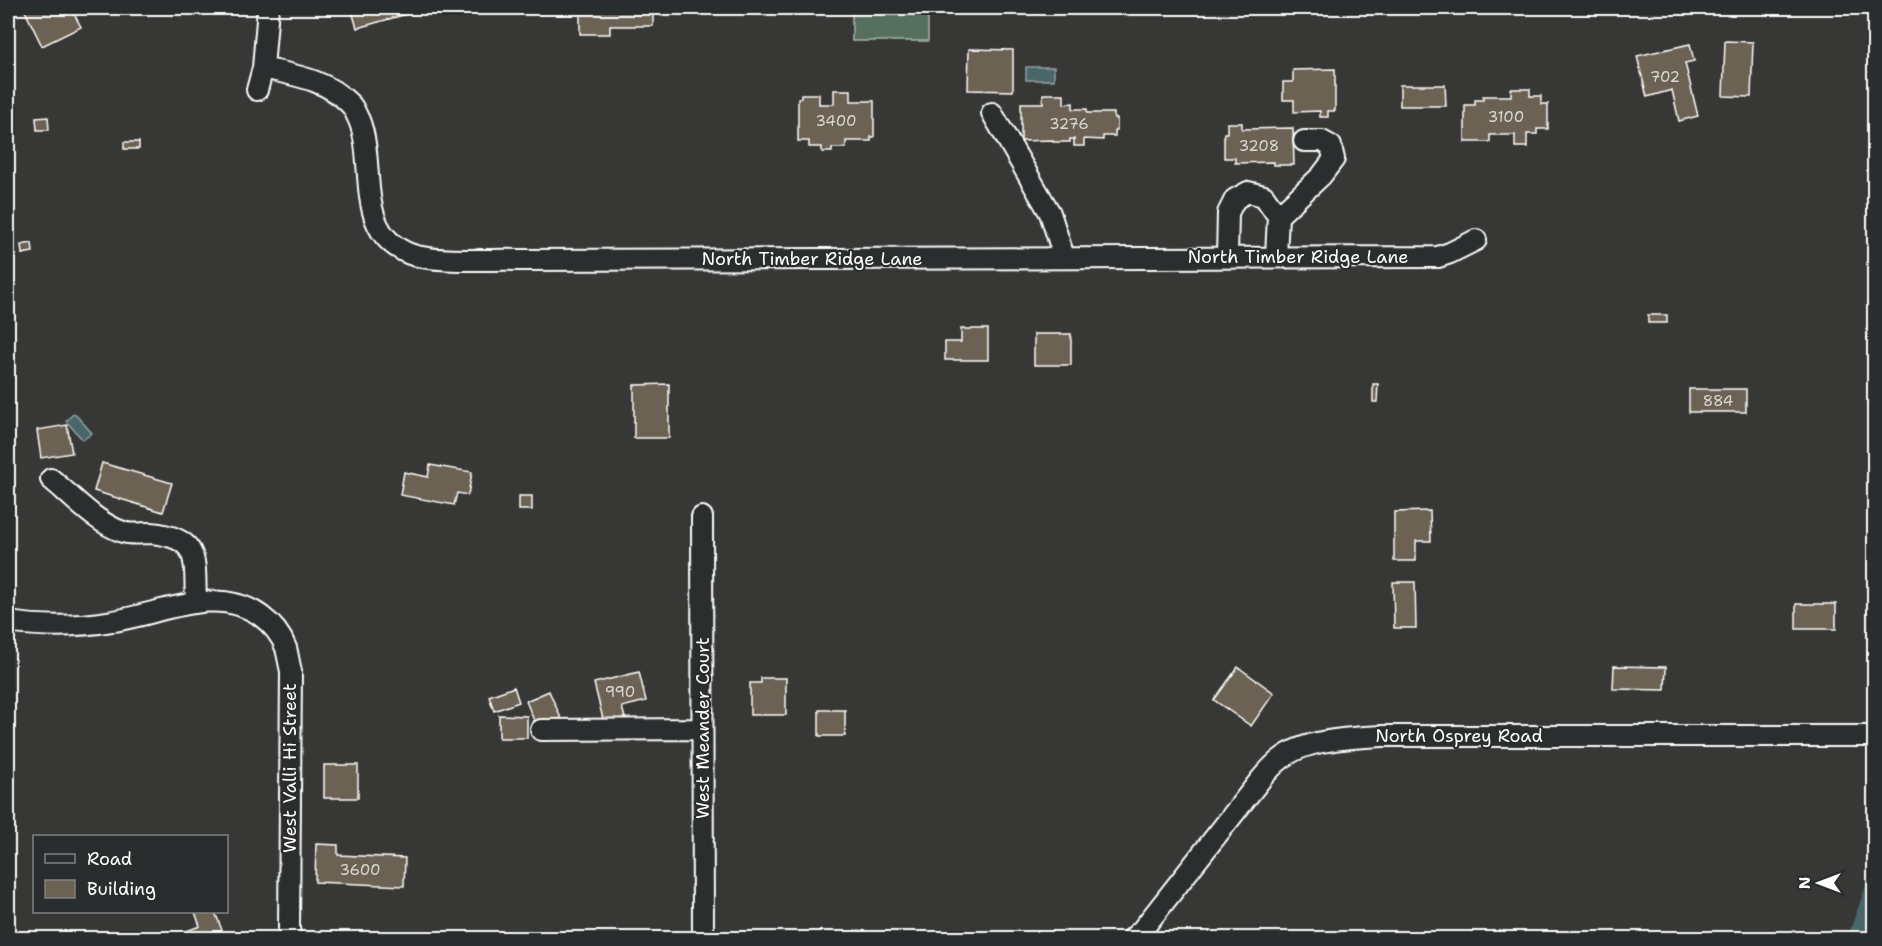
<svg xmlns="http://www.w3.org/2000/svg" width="1882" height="946" viewBox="0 0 1882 946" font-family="'Shantell Sans',sans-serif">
<rect width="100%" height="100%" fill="#373835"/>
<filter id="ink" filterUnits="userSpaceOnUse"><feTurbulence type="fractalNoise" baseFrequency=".0167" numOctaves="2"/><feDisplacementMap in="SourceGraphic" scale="12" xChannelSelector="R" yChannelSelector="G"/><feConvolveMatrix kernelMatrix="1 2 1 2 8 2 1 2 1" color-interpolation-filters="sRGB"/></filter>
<g filter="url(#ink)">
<!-- green -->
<path fill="#546f5e" stroke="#aab7ae" stroke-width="1.5" d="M852 8H928V41H852Z"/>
<!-- water -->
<path fill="#486668" stroke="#91a3a4" stroke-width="1.5" d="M1026 67H1054V80H1026Z
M74 413 92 433 83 440 66 421Z"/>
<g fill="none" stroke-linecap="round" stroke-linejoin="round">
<!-- canal -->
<path stroke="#486668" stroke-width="15" d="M1855 938 1874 886"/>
</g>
<!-- building -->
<path fill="#6c6253" stroke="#fff" stroke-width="1.5" d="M31 8H77L72 10 81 27 42 46 25 11Z
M351 8H405L407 14 357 28Z
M580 8H653V26H610V34H580Z
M1725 41 1753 42 1751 97 1723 96Z
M1690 44 1694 61 1685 63 1698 116 1679 121 1672 90 1647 97 1637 56Z
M969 49 1013 50V91L968 90Z
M1335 69V111H1328V117H1320V111L1294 112V100H1283V82H1293V70Z
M1400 85H1445L1446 106H1400Z
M1511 89H1530V96H1541V104H1548V129H1537V134H1527V147H1515V135H1490V142H1465V105H1475V100H1483V96H1511Z
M834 90H851V101H874V137H871V141H846V148H832V152H822V147H809V141H798V98H801V94H819V104H834Z
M1043 94H1064V104L1073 103V109H1087V113H1114V118H1117V130H1115V136H1103V140L1084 139V146H1074V139H1070V142H1053V140L1021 141V103H1043Z
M48 117 49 130H37L36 118Z
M1227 123H1242V129L1293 128 1294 165H1274V162L1235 163V158H1224V133H1227Z
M124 142H139V149H124Z
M32 243 33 252 22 254 21 245Z
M1648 315H1667V323H1648Z
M961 329H988V360H945V342H961Z
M1034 334H1071V365H1034Z
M669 384V438H634V385Z
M1373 384H1378L1377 402H1373Z
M1689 389H1746V412H1689Z
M67 425 72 453 41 458 37 430Z
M102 463 172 483 163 512 94 491Z
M430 465 472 472 468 495 457 493 454 505 400 495 404 472 428 477Z
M519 496H532V510H519Z
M1430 511 1431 541H1416V561H1394V512Z
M1393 582H1415L1416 628H1394Z
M1796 604H1836V629H1796Z
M1614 666 1666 667 1665 690 1613 689Z
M1238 667 1274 693 1251 726 1214 700Z
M639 672 646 701 622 707 625 718 604 723 594 683Z
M761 678H786V715H750V683H761Z
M514 687 519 702 494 711 489 696Z
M549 691 561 718 537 728 526 701Z
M819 710H845V736H819Z
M499 715 527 716V738H499Z
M324 765H358V798H324Z
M316 844 338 845V855L405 858 404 886 315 882Z
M195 912H215L225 938H168L200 926Z"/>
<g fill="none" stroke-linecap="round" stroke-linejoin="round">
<!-- minor casing -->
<g stroke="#fff" stroke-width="24">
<path id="minor" d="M263 68C297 76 325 79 350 104 355 109 356 115 359 120 377 165 353 232 410 254 434 263 491 259 519 260L1438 257 1450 253 1476 240
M257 90 263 68 268 8
M992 113 1050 213 1064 257
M1227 256 1228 213 1235 199 1248 192 1264 196 1278 216
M1276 256 1278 216 1321 176 1334 159 1331 146 1322 141H1304
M51 479C73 497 96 523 123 532 131 535 142 533 151 533 202 538 194 561 196 603
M702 517 703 938
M8 622C42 627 78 627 113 621 161 614 217 584 261 616 272 624 281 635 286 648 288 656 289 663 291 671L289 929 291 938
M541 730 702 729
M1133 938 1142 930 1261 779C1267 772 1274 764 1281 759 1305 739 1351 738 1382 736H1874"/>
</g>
<!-- minor -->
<use href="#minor" stroke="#2a2d2e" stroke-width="20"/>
</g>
</g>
<g text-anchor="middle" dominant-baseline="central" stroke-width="4.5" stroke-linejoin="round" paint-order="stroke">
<!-- number labels -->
<g font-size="15" fill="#dad8d4">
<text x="1665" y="77">702</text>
<text x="1506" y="117">3100</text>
<text x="836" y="121">3400</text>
<text x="1069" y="124">3276</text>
<text x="1259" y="146">3208</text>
<text x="1718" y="401">884</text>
<text x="620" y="692">990</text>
<text x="360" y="870">3600</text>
</g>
<!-- street labels -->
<g font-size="18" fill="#fff" stroke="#2a2d2e">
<text x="1298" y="257">North Timber Ridge Lane</text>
<text x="812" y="259">North Timber Ridge Lane</text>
<text transform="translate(703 728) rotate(-90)">West Meander Court</text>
<text x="1459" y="736">North Osprey Road</text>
<text transform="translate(290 768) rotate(-90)">West Valli Hi Street</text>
</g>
</g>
<!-- margin -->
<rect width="1882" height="946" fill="none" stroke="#2a2d2e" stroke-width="30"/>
<rect x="15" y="15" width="1852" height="916" fill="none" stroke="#fff" stroke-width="2" filter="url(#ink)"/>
<!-- legend -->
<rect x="33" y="835" width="195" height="78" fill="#2a2d2e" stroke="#7f8182" stroke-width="1.5"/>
<rect x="45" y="854" width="30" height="9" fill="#2a2d2e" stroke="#7f8182" stroke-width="1.5"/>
<text x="87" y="865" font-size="18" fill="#ffffff">Road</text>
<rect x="45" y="880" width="30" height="18" fill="#6c6253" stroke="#7f8182" stroke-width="1.5"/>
<text x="87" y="895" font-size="18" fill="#ffffff">Building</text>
<!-- north arrow -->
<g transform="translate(1819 883) rotate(270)" stroke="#2a2d2e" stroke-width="4.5" paint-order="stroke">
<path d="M0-4.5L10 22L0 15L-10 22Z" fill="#ffffff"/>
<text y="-9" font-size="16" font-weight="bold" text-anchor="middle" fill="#ffffff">N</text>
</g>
</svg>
